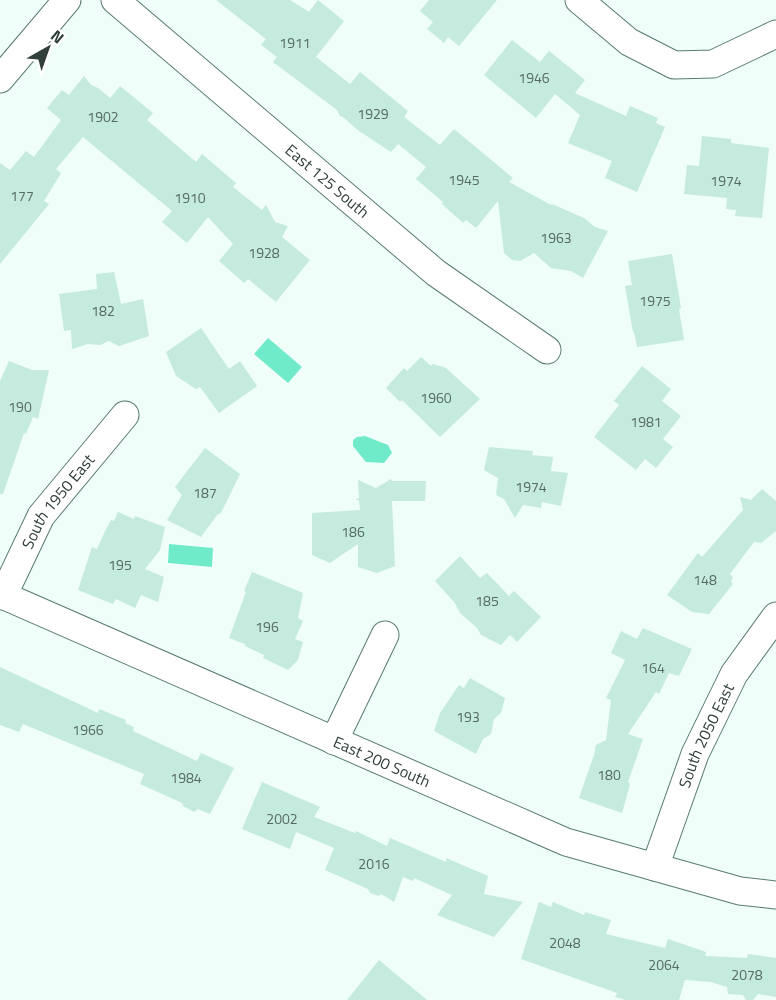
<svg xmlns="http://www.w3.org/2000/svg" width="776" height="1000" viewBox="0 0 776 1000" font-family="'Titillium Web',sans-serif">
<rect width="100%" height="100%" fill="#effef8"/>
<!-- water -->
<path fill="#70ebca" d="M268 338 302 367 288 383 254 354Z
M365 436 388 445 392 453 384 463 366 462 353 446V440L357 437Z
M169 544 213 548 212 567 168 563Z"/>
<!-- building -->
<path fill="#c5eade" d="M216 0H290L309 12 318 0 344 21 316 57 350 84 360 72 408 111 404 117 440 145 454 129 513 178 509 182 551 205 552 204 584 218 595 227 608 231 583 278 571 271 551 268 534 253 520 261 512 260 504 253 498 201 476 228 466 220 463 223 442 204 443 202 416 179 426 167 398 144 391 152 359 131 343 117 340 116 337 110 273 62 277 57 261 45 266 39Z
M429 0H497L459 46 448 37 444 43 427 29 433 22 420 11Z
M512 40 540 62 549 51 585 80 575 93 626 116 630 106 658 118 656 123 665 127 637 192 605 178 612 161 568 143 580 115 555 94 536 118 484 75Z
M84 76 91 85 98 88 110 98 120 86 153 113 147 120 196 162 202 154 236 183 233 187 262 210 266 205 275 222 288 226 282 237 310 260 276 302 248 279 244 283 219 261 233 244 208 217 187 243 162 222 172 211 83 137 56 169 61 173 44 201 49 204 0 264V163L10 170 26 151 34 157 61 120 47 108 62 90 69 95Z
M702 136 731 139V143L769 148 762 218 735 216 736 210 726 209 727 198 684 194 687 165 699 166Z
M672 254 681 308 679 309 684 340 637 347 634 332H633L625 286 632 285 628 261Z
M114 272 121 304 143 299 149 336 119 346 109 341 100 345 88 344 72 349 71 330 64 331 59 294 97 289 96 274Z
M201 328 229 369 240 361 257 386 219 413 200 387 196 389 176 376 166 352Z
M421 357 431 366 433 364 446 368 480 399 440 437 402 400 400 402 386 388 404 368 407 371Z
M9 361 32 370H49L38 419 33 417 26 434 24 433 3 494H0V381Z
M642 366 671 389 662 401 681 416 663 439 673 447 656 468 645 459 636 470 594 437 619 405 614 401Z
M489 447 533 451 532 455 553 457 551 471 568 473 561 506 542 502 541 508 523 505 515 518 504 499 496 495 498 478 484 470Z
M205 448 240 474 221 513 217 515 201 537 167 520 182 495 175 487Z
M391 479 392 481H426L425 501H392L395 566 377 573 358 567V544L330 563 312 555V513L360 510 359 500H355L359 498 358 480 376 488Z
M762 489 776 501V531L761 543 754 542 730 574 733 577 731 582 733 584 709 614 692 612 667 595 698 553 702 557 743 510 740 497 751 500Z
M118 512 134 519 135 516 165 527 160 550 145 569 164 577 158 602 141 595 135 608 116 599 113 604 78 590 92 547 97 549 105 531 111 520 114 521Z
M460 556 480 578 487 573 509 596 514 591 541 617 517 642 510 635 501 645 481 635 477 628 460 613 455 603 435 581Z
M252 572 303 593 298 618 303 621 295 639 303 642 298 660 288 670 263 658 264 655 245 646V644L229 638 246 592 244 591Z
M643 628 692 649 679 676 669 673 659 694 656 692 628 734 643 739 628 782 630 784 622 813 579 798 594 755 596 745 606 740 611 700 606 698 625 660 611 653 621 631 637 639Z
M0 667 98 713 99 709 126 720 125 723 134 727 133 731 197 761 201 753 234 768 210 814 198 809 194 812 183 806 182 803 140 784 144 774 23 724 19 732 0 725Z
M470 678 505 698 501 713 494 719 491 734 483 739 476 754 434 731 440 713 459 685 464 688Z
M262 782 320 807 314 817 355 833 356 831 387 846 390 838 446 862V858L488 876 484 894 523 902 494 937 437 915 452 895 414 878 413 881 403 877 394 902 381 894 379 896 370 893 368 889 325 870 334 848 296 832 290 849 242 829Z
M539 902 551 907 553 902 584 915 585 912 611 920 606 934 665 948 668 939 706 952 705 956 747 958 748 954 776 958V997L758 994 753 1000H746L743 995 728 994 727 987 711 982 685 980 679 1000H626L615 997 617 993 521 959Z
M379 960 427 1000H347Z"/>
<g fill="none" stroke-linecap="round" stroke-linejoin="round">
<!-- minor casing -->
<g stroke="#597b70" stroke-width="29">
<g id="minor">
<path id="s1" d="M115 0 436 273 547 350"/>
<path d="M579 0 629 42 674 65 713 64 776 34"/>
<path d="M0 79 67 0"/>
<path id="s2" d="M0 594 566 842 740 891 776 895"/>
<path id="s3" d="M3 596 41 516 125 415"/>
<path d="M334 741 385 635"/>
<path id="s4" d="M655 867 695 754 734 674 776 616"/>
</g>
</g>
<!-- minor -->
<use href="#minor" stroke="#fff" stroke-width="27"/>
</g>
<g text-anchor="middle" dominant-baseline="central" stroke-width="4.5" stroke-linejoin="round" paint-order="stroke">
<!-- number labels -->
<g font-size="14" fill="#556a63">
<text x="295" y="42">1911</text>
<text x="534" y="77">1946</text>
<text x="373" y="113">1929</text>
<text x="103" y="116">1902</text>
<text x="464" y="179">1945</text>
<text x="726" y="180">1974</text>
<text x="22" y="195">177</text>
<text x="190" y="197">1910</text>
<text x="556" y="237">1963</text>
<text x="264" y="252">1928</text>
<text x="655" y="300">1975</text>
<text x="103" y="310">182</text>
<text x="436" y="397">1960</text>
<text x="20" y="406">190</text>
<text x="646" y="421">1981</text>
<text x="531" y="486">1974</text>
<text x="205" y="492">187</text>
<text x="353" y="531">186</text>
<text x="120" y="564">195</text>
<text x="705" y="579">148</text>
<text x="487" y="600">185</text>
<text x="267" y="626">196</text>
<text x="653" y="667">164</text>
<text x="468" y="716">193</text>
<text x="88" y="729">1966</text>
<text x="609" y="774">180</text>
<text x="186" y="777">1984</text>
<text x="282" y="818">2002</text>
<text x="374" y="863">2016</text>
<text x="565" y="942">2048</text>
<text x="664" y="964">2064</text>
<text x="747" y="974">2078</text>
</g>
<!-- street labels -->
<g font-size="16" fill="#303f3a" stroke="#fff">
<text stroke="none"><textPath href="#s1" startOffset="279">East 125 South</textPath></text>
<text stroke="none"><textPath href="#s3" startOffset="110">South 1950 East</textPath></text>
<text stroke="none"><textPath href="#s4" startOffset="141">South 2050 East</textPath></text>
<text stroke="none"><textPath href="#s2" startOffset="417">East 200 South</textPath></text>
</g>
</g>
<!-- north arrow -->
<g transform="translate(48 48) rotate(40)" stroke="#ffffff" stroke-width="4.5" paint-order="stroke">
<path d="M0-4.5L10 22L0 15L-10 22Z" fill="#303f3a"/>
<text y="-9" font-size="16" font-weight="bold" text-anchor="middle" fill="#303f3a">N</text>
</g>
</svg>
